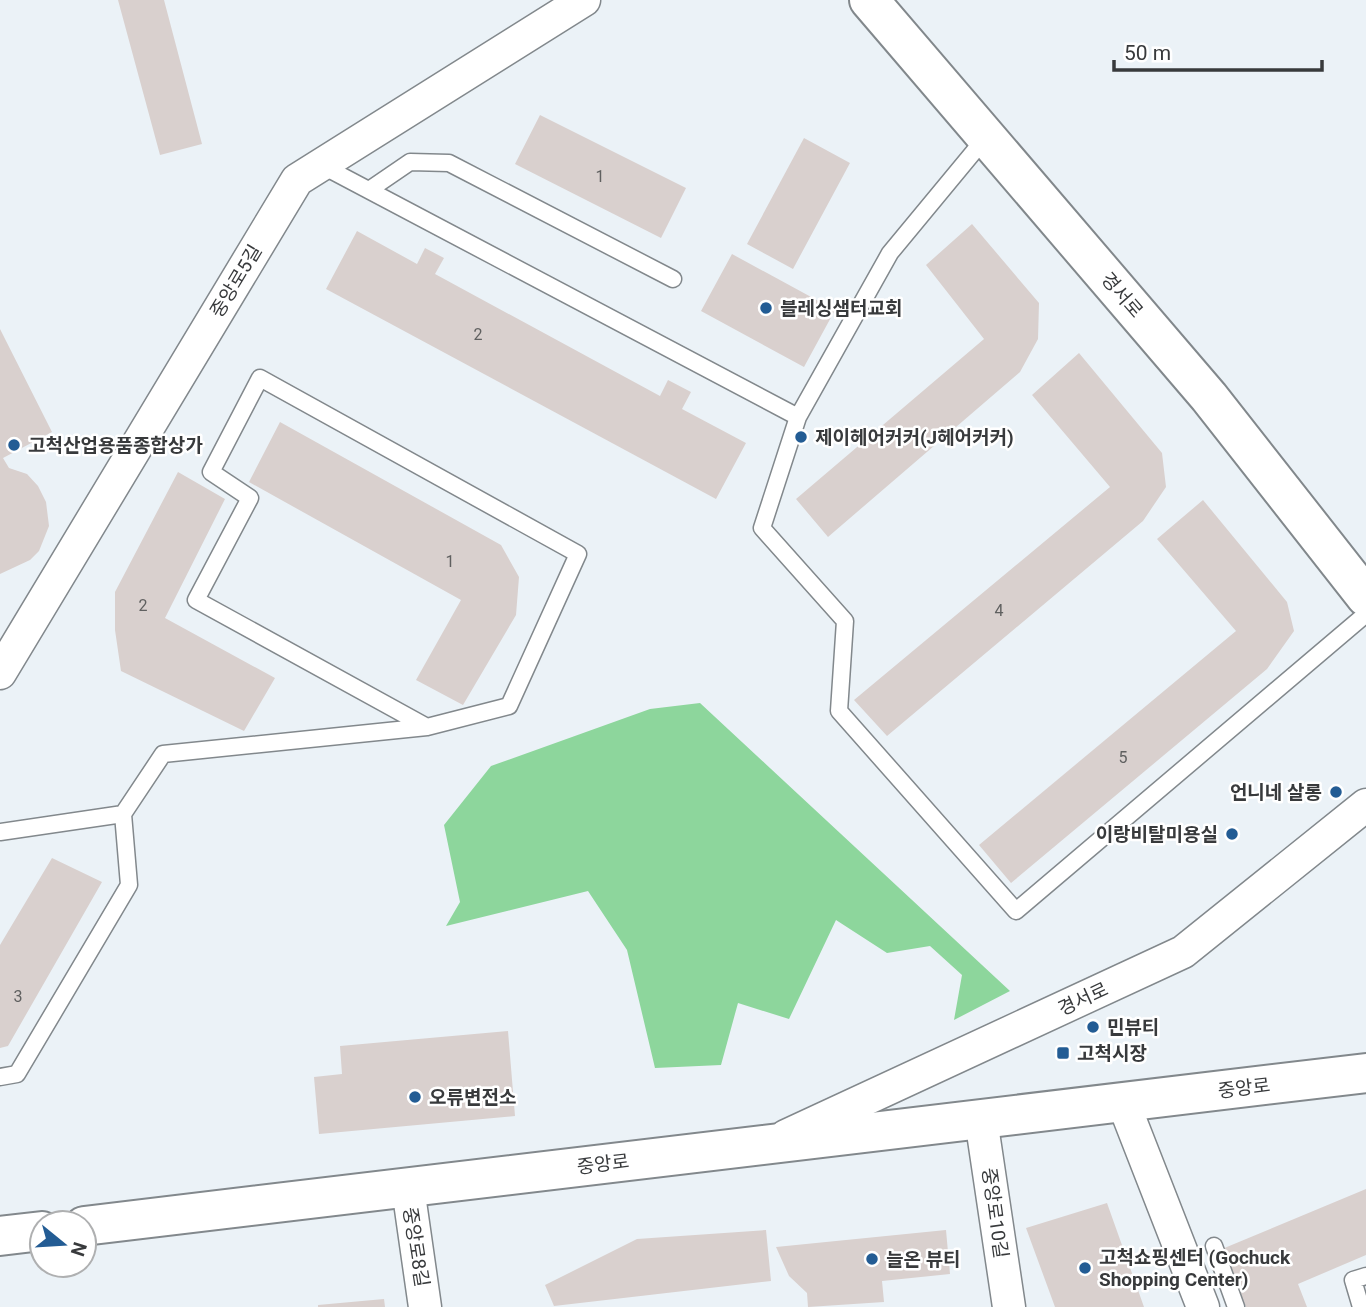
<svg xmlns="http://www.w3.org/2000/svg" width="1366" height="1307" viewBox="0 0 1366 1307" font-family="Roboto,'Noto Sans KR',sans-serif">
<rect width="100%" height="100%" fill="#ebf2f7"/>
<!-- forest -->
<path fill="#8dd69c" d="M700 703 1010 991 954 1020 962 975 930 946 887 953 836 920 789 1019 738 1003 721 1065 655 1068 627 950 588 891 446 926 460 902 444 825 491 766 650 709Z"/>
<!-- building -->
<path fill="#d9d0ce" d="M118 0H164L202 144 160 155Z
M540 115 686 188 661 238 515 164Z
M804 138 850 163 793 269 747 244Z
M972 224 1039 303 1038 339 1020 372 828 537 796 499 984 339 926 265Z
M357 231 417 264 425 248 444 258 435 274 660 396 668 380 691 392 682 409 746 443 716 499 326 289Z
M732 254 835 310 804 367 701 311Z
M0 329 52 432 3 458 9 468 27 474 38 486 46 502 49 526 39 551 30 560 0 574Z
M1079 353 1162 453 1166 487 1143 521 887 736 854 700 1110 487 1032 395Z
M280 422 501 545 519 577 516 615 463 705 416 680 461 600 249 482Z
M178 472 225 499 165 618 275 678 244 731 121 671 115 630V592Z
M1203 500 1287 602 1294 631 1267 669 1011 883 979 845 1236 631 1157 539Z
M52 858 102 882 8 1046 0 1048V945Z
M508 1031 515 1116 319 1134 314 1077 342 1074 340 1046Z
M1366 1189V1255L1298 1284 1307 1307H1246L1222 1249Z
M1107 1203 1144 1307H1055L1026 1228Z
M766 1230 771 1281 554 1306 545 1285 637 1239Z
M946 1230 950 1274 882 1281 884 1302 808 1307 807 1293 789 1276 776 1247Z
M384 1299 385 1307H318V1305Z"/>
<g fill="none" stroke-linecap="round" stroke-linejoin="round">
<!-- lane casing -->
<g stroke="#82888c" stroke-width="19">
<path id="lane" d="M321 165 798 417 762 528 845 621 839 711 1016 911 1366 614
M369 190 410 162 449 163 673 279
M798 417 890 253 986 137
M0 832 123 814 163 754 427 727 509 706 578 554 260 378 211 472 250 498 196 600 427 727
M0 1077 17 1074 129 885 123 814
M1214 1246 1236 1307
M1361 1307 1353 1280 1366 1276"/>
</g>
<!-- street casing -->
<g stroke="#82888c" stroke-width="35">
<path id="street" d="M0 673 297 180 584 0
M1123 1102 1203 1307
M981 1119 1009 1307
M786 1136 1183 952 1366 805
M408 1188 425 1307"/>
</g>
<!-- secondary casing -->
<g stroke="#82888c" stroke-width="42">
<path id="secondary" d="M869 0 1209 397 1366 597
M84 1226 1366 1073
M0 1236 42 1231"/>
</g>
<!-- lane -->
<use href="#lane" stroke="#fff" stroke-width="16"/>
<!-- street -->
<use href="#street" stroke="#fff" stroke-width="32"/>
<!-- secondary -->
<use href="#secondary" stroke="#fff" stroke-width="38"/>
</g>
<!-- markers -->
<g fill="#235c94" stroke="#fff" stroke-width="2.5">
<circle cx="766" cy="308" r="7"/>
<circle cx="801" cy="437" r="7"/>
<circle cx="14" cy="445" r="7"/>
<circle cx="1336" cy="792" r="7"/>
<circle cx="1232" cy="834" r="7"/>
<circle cx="1093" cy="1027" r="7"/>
<rect x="1056" y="1046" width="14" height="14" rx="3.5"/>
<circle cx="415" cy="1097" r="7"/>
<circle cx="872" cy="1259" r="7"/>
<circle cx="1085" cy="1268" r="7"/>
</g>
<g text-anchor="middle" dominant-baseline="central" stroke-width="5" stroke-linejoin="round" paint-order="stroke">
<!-- number labels -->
<g font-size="16" fill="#606060">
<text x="600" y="176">1</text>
<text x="478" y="334">2</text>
<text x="450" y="561">1</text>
<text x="143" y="605">2</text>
<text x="999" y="610">4</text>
<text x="1123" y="757">5</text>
<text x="18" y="996">3</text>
</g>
<!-- street labels -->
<g font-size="19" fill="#383a3c" stroke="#fff">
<text transform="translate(236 281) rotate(-59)">중앙로5길</text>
<text transform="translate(1122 295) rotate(49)">경서로</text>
<text transform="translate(1083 999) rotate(-25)">경서로</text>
<text transform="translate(1244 1088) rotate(-7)">중앙로</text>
<text transform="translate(603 1164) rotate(-7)">중앙로</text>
<text transform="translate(995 1213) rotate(82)">중앙로10길</text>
<text transform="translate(416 1247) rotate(81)">중앙로8길</text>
</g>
<!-- poi labels -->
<g font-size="19" font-weight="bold" fill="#383a3c" stroke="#fff" text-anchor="start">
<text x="780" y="308">블레싱샘터교회</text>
<text x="815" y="437">제이헤어커커(J헤어커커)</text>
<text x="28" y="445">고척산업용품종합상가</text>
<text x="1322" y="792" text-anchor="end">언니네 살롱</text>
<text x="1218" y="834" text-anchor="end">이랑비탈미용실</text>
<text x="1107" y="1027">민뷰티</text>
<text x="1077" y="1053">고척시장</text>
<text x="429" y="1097">오류변전소</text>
<text x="1099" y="1257">고척쇼핑센터 (Gochuck<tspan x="1099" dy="22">Shopping Center)</tspan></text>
<text x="886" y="1259">늘온 뷰티</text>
</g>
</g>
<!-- north arrow -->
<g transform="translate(63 1244) rotate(108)"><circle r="33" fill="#ffffff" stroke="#afb0b1" stroke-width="2"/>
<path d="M0-5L12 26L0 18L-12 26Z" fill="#235c94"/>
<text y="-10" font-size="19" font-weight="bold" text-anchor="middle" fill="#383a3c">N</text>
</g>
<!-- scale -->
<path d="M1114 60v10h208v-10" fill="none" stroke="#383a3c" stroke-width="3.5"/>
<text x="1124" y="60" font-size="21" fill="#383a3c" stroke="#ffffff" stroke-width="5" paint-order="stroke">50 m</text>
</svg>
